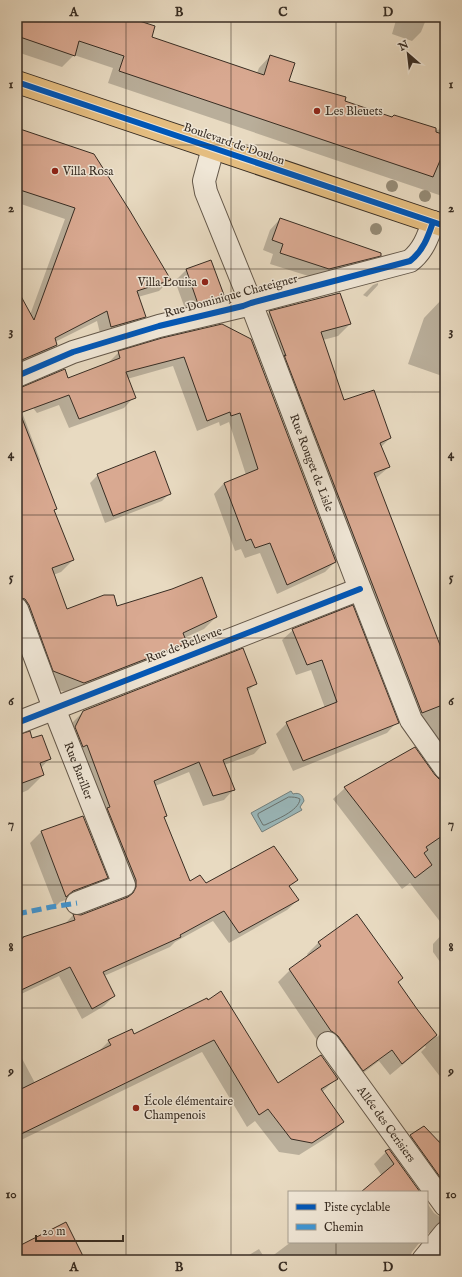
<svg xmlns="http://www.w3.org/2000/svg" width="462" height="1277" viewBox="0 0 462 1277" font-family="'IM FELL English',serif">
<rect width="100%" height="100%" fill="#e8dac1"/>
<filter id="stains"><feTurbulence type="fractalNoise" baseFrequency=".005" numOctaves="4"/><feColorMatrix values="0 0 0 0 .2 0 0 0 0 .09 0 0 0 0 .02 0 0 0 .5 -.17"/></filter>
<radialGradient id="worn" r=".72"><stop offset=".6" stop-color="#630" stop-opacity="0"/><stop offset="1" stop-color="#630" stop-opacity=".3"/></radialGradient>
<!-- water -->
<path fill="#9ab8bb" stroke="#73807e" d="M291 791 293 794C299 792 303 795 304 801L300 807 302 810 262 832 251 813Z"/>
<!-- shadow -->
<path fill="#0003" d="M17 17H136L135 21 151 37 257 73 259 68 270 56 287 82 392 118 394 116 438 130 445 123V197L108 83 113 68 74 55 62 67 17 52Z
M396 17H427L421 32 412 41 392 34 397 17Z
M17 129 170 280 159 291 138 297 145 316 135 327 101 337 97 321 55 342 56 345 45 356 17 368V303L30 315 65 219 21 204 17 208Z
M280 219 380 255 369 266 318 279 270 264 273 254 263 250 270 230Z
M211 261 223 295 212 306 187 314 175 281 186 270Z
M378 283V285L367 297 363 295 373 285Z
M443 298 445 299V377L408 364 424 318Z
M270 312 350 324 338 336 323 340 343 401 390 438 381 447 389 467 375 479 445 660V776L434 739 424 719 410 724 258 324Z
M222 325 335 562 325 572 277 594 260 553 245 558 241 549 235 551 214 494 224 483 246 475 229 422 220 426 219 422 197 431 173 366 127 379 134 397 124 408 69 428 59 405 37 413 22 394 67 379 108 363 119 352Z
M17 399 40 460 38 462 56 508 54 511 73 560 61 572 53 575 66 611 117 607 216 617 204 629 184 638 186 643 174 655 72 695 42 683 17 616Z
M98 475 170 493 162 501 105 523 90 483Z
M293 630 397 722 387 733 293 771 276 734 287 723 325 708 311 670 296 675 282 640Z
M17 648 21 658 17 662Z
M17 675 21 686 17 690Z
M256 683 247 692 264 743 254 754 224 765 234 789 224 800 203 806 189 772 155 786 166 816 163 819 189 883 205 884 297 880 289 887 298 900 287 910 229 943 213 921 175 942 170 947 104 976 114 996 104 1006 82 1019 59 976 17 996V940L65 924 73 915 82 916 126 898V891L65 738 73 722 84 711Z
M17 745 50 758 41 768 43 775 28 790 17 795Z
M434 776 439 780 445 781V928L410 883 402 889 333 799 345 788Z
M83 818 107 878 95 889 60 902 55 907 30 843 41 832Z
M445 931V969L433 952V944Z
M319 942 397 982 416 1010 437 1037 445 1030V1083L421 1052 426 1047 425 1046 390 1075 379 1061 351 1082 319 1043 278 982 290 970 309 957 307 954Z
M206 999 278 1084 337 1078 322 1092 343 1122 331 1135 299 1155 279 1152 255 1121 247 1127 202 1052 17 1142V1049L35 1083 97 1053 109 1041 134 1035Z
M424 1127 438 1141 445 1135V1213L399 1147 411 1136Z
M386 1152 419 1192H363L382 1176 374 1164Z
M427 1203 434 1213 440 1217 445 1218V1240L435 1232 428 1233 427 1234Z
M291 1242H420L412 1252 410 1257V1260H267Z
M259 1249 266 1260H241Z
M445 1250V1260H438L443 1254Z"/>
<g fill="none" stroke-linecap="round" stroke-linejoin="round">
<!-- shore -->
<path stroke="#69726f" stroke-width="1" d="M289 797C292 797 297 797 300 799 299 811 275 820 265 825H263L258 816V814Z"/>
</g>
<!-- building -->
<path fill="#d9a991" stroke="#382d23" d="M17 17H127L155 26 152 37 264 75 270 55 295 63 289 81 346 97 345 101 392 117 394 115 436 128V132L445 135V149L433 177 119 71 124 56 79 41 75 56 17 36Z
M17 128 94 154 130 211 171 280 137 291 146 317 111 327 107 311 55 338 57 345 17 362V289L34 320 75 208 17 189Z
M280 218 381 253V256L329 269 280 253 283 244 272 240Z
M211 260 224 295 198 304 186 269Z
M340 293 351 324 321 332 344 400 374 390 391 438 380 443 390 467 374 473 445 658V704L422 713 284 355 286 356 269 311Z
M222 324 251 339 336 562 287 585 270 543 255 548 251 539 246 541 224 483 258 469 240 413 231 416 230 412 207 421 184 357 126 372 136 398 79 419 69 395 20 413 57 509 54 510 74 560 52 568 67 609 104 595H114L117 606 172 589 202 577 217 617 183 633 187 643 84 683 53 671 29 605 25 599 17 597V388L22 387 65 369 68 378 120 358 118 351 162 338Z
M155 451 171 494 113 516 97 474Z
M353 605 399 723 303 761 286 722 337 702 322 660 307 665 292 629Z
M243 648 257 684 247 688 266 743 223 760 235 790 213 796 199 762 154 781 167 816 164 817 190 881 200 875 206 883 274 846 298 880 289 886 299 900 239 933 224 911 180 935 181 937 103 972 115 996 92 1009 70 967 17 992V940L23 938V937L75 920 73 914 81 915 128 897 133 893 136 887V880L107 808 110 807 87 745 83 747 75 727 83 711Z
M30 731 32 738 42 735 51 759 40 763 44 775 17 785V735Z
M415 747 435 775 439 779 445 780V834L426 847 428 850 424 853 432 865 415 878 344 787Z
M83 816 108 878 73 891 66 897 41 831Z
M357 914 403 978 398 982 417 1009 437 1035 402 1064 392 1050 363 1071 338 1036 333 1032 331 1031 289 969 321 946 318 942Z
M221 991 278 1083 321 1055 338 1079 321 1089 344 1122 312 1143 291 1139 268 1109 259 1115 214 1040 17 1136V1091L111 1045 108 1040 132 1029 134 1034 207 998 208 1000Z
M424 1126 445 1148V1184L410 1135Z
M389 1149 420 1192H361L394 1164 385 1151Z
M66 1222 85 1260H17V1247Z"/>
<g fill="none" stroke-linecap="round" stroke-linejoin="round">
<!-- minor casing -->
<g stroke="#64584a" stroke-width="24">
<g id="minor">
<path id="s1" d="M213 148 204 181 206 192 251 303 360 589 411 720 445 768"/>
<path d="M17 376 73 352 159 326 243 306 251 303 410 261C423 251 428 237 433 222"/>
<path id="s2" d="M17 609 54 708 124 885 77 903"/>
<path d="M17 723 360 589"/>
<path id="s3" d="M328 1043 445 1205"/>
<path d="M423 1260 445 1233"/>
</g>
</g>
<!-- major casing -->
<g stroke="#382d23" stroke-width="24">
<path id="major" d="M17 82 445 226"/>
</g>
<!-- minor -->
<use href="#minor" stroke="#f0e7d7" stroke-width="22"/>
<!-- major -->
<use href="#major" stroke="#e4bd80" stroke-width="22"/>
<!-- quiet -->
<path stroke="#3e96d6" stroke-width="5" stroke-dasharray="10 5" stroke-linecap="butt" d="M17 914 51 907 77 903"/>
<!-- cycleway casing -->
<g stroke="#f0e7d7" stroke-width="8">
<path id="cycleway" d="M17 82 445 226
M17 376 73 352 159 326 243 306 251 303 410 261C423 251 428 237 433 222
M17 723 360 589"/>
</g>
<!-- cycleway -->
<use href="#cycleway" stroke="#0057b8" stroke-width="6"/>
</g>
<!-- trees -->
<g fill="#958b76">
<circle cx="392" cy="186" r="6"/>
<circle cx="425" cy="196" r="6"/>
<circle cx="376" cy="229" r="6"/>
</g>
<!-- grid -->
<path fill="none" stroke="#382d23" stroke-width="1" stroke-opacity="0.55" d="M126 17V1260M231 17V1260M336 17V1192M17 145H445M17 269H445M17 392H445M17 515H445M17 638H445M17 762H445M17 885H445M17 1008H445M17 1132H445M336 1242V1260"/>
<!-- markers -->
<g fill="#8f2418" stroke="#f0e7d7" stroke-width="1.5">
<circle cx="317" cy="111" r="4"/>
<circle cx="55" cy="171" r="4"/>
<circle cx="205" cy="282" r="4"/>
<circle cx="136" cy="1108" r="4"/>
</g>
<g text-anchor="middle" dominant-baseline="central" stroke-width="3" stroke-linejoin="round" paint-order="stroke">
<!-- poi labels -->
<g font-size="12" fill="#382d23" stroke="#f0e7d7" text-anchor="start">
<text x="325" y="111">Les Bleuets</text>
<text x="63" y="171">Villa Rosa</text>
<text x="197" y="282" text-anchor="end">Villa Louisa</text>
<text x="144" y="1101">École élémentaire<tspan x="144" dy="14">Champenois</tspan></text>
</g>
<!-- street labels -->
<g font-size="12" fill="#382d23" stroke="#f0e7d7">
<text transform="translate(234 144) rotate(19)">Boulevard de Doulon</text>
<text transform="translate(231 296) rotate(-15)">Rue Dominique Chateigner</text>
<text stroke="none"><textPath href="#s1" startOffset="336">Rue Rouget de Lisle</textPath></text>
<text transform="translate(184 645) rotate(-21)">Rue de Bellevue</text>
<text stroke="none"><textPath href="#s2" startOffset="173">Rue Bariller</textPath></text>
<text stroke="none"><textPath href="#s3" startOffset="100">Allée des Cerisiers</textPath></text>
</g>
</g>
<!-- margin -->
<rect width="462" height="1277" fill="none" stroke="#e8dac1" stroke-width="44"/>
<!-- legend -->
<rect x="288" y="1191" width="140" height="52" fill="#f0e7d7" stroke="#a69d8f"/>
<rect x="296" y="1204" width="20" height="6" fill="#0057b8" stroke="#a69d8f"/>
<text x="324" y="1211" font-size="12" fill="#382d23">Piste cyclable</text>
<rect x="296" y="1224" width="20" height="6" fill="#3e96d6" stroke="#a69d8f"/>
<text x="324" y="1231" font-size="12" fill="#382d23">Chemin</text>
<!-- north arrow -->
<g transform="translate(408 54) rotate(332)" stroke="#f0e7d7" stroke-width="3" paint-order="stroke">
<path d="M0-3L7 15L0 10L-7 15Z" fill="#382d23"/>
<text y="-6" font-size="11" font-weight="bold" text-anchor="middle" fill="#382d23">N</text>
</g>
<!-- scale -->
<path d="M36 1235v6h87v-6" fill="none" stroke="#382d23" stroke-width="2"/>
<text x="42" y="1235" font-size="12" fill="#382d23" stroke="#f0e7d7" stroke-width="3" paint-order="stroke">20 m</text>
<rect x="22" y="22" width="418" height="1233" fill="none" stroke="#382d23" stroke-width="1.5"/>
<g font-size="13" text-anchor="middle" font-weight="bold" fill="#382d23">
<text x="74" y="16">A</text>
<text x="179" y="16">B</text>
<text x="283" y="16">C</text>
<text x="388" y="16">D</text>
<text x="11" y="88">1</text>
<text x="451" y="88">1</text>
<text x="11" y="212">2</text>
<text x="451" y="212">2</text>
<text x="11" y="335">3</text>
<text x="451" y="335">3</text>
<text x="11" y="458">4</text>
<text x="451" y="458">4</text>
<text x="11" y="581">5</text>
<text x="451" y="581">5</text>
<text x="11" y="705">6</text>
<text x="451" y="705">6</text>
<text x="11" y="828">7</text>
<text x="451" y="828">7</text>
<text x="11" y="951">8</text>
<text x="451" y="951">8</text>
<text x="11" y="1075">9</text>
<text x="451" y="1075">9</text>
<text x="11" y="1198">10</text>
<text x="451" y="1198">10</text>
<text x="74" y="1271">A</text>
<text x="179" y="1271">B</text>
<text x="283" y="1271">C</text>
<text x="388" y="1271">D</text>
</g>
<rect width="100%" height="100%" filter="url(#stains)"/>
<rect width="100%" height="100%" fill="url(#worn)"/>
</svg>
